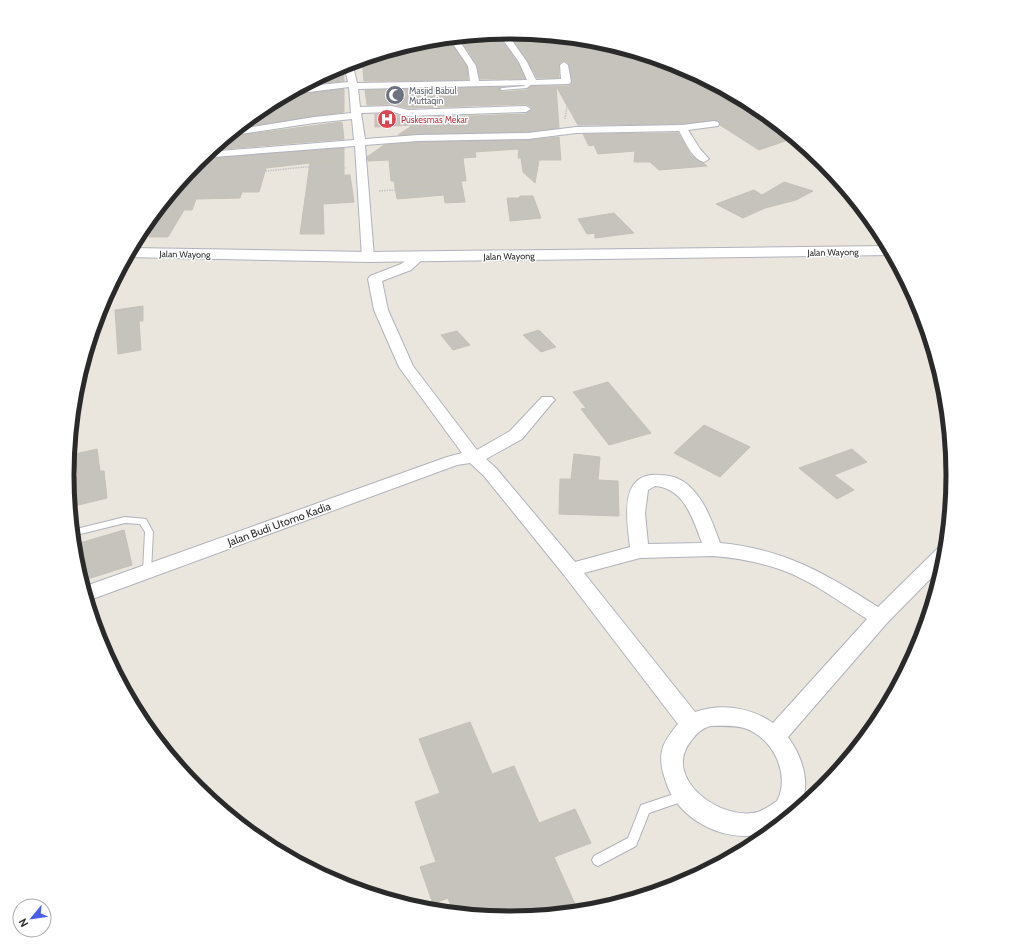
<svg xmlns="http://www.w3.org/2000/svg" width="1019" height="950" viewBox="0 0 1019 950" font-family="Cabin,sans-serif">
<rect width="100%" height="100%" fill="#ebe6dd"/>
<!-- building -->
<path fill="#c6c2bc" stroke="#c6c1b7" d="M479 35 485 43 502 41 518 63 525 79H480L477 65 459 37Z
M547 36 572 38 574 43 586 41 587 40 596 41 679 66 755 107 746 108 777 124 794 138 759 150 720 125 718 121 714 120 682 124 578 125 556 86H569L572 83 569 64 564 60 559 64V78H537L528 61 513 40Z
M448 38 467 67 468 80 364 81 362 59 423 40Z
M343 65 344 81 304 85 340 66Z
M531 86H556L559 128 528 132 398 135 413 125 375 127V114H392L408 118 526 114 532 108 526 104 408 108 392 104 367 105 365 90 500 87 499 90 502 92 527 90Z
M344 89V112L237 128 264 107 289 93 293 95Z
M342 122 344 139 210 150 226 137Z
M678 133 691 155 707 166 659 170 650 162H634L635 151 598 154 594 145 589 146 583 134Z
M559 137 561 160H539L535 183 523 172 521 158H518L519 149 475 152 476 157 463 158 466 181H461L465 202 445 203 444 195 397 199 394 181H391L389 160 368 161 367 157 384 145 418 142 528 140Z
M344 148V175H350L354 202 323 204 324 234H300L310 163 266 168 259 192H242L240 198 196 199 192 210H184L168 237H149L164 201 199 159Z
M784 182 813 191 796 200 765 208 743 218 716 204 754 190 762 195Z
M520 196H533L541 218 510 221 507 198H519Z
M614 213 634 233 595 238V233L587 234 578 219Z
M143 306V321H139L141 350 118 354 115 310Z
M539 330 556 347 541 352 523 335Z
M457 331 470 345 453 350 441 335Z
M608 382 651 433 609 445 581 409 586 408 573 392Z
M704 425 750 447 720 477 674 453Z
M97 449 100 471H104L107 498 70 507 67 479 78 477 75 454Z
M852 449 867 462 834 475 854 490 837 499 799 468Z
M574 454 600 457 598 480 618 481 619 516 559 514 560 479H571Z
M124 530 132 565 81 581 75 561 73 545Z
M470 722 492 774 514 766 539 823 575 809 591 843 554 857 578 911 509 918 453 912 448 898 433 904 420 867 436 862 415 802 440 793 419 739Z"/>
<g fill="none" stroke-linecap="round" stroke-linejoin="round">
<!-- lane casing -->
<g stroke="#b0b2bc" stroke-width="2">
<path id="lane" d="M530 81 534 82 527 88 502 90 500 89 502 88 524 86Z
M125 517 146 519 153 532 151 571 150 573H144L143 571 145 532 140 524 125 523 72 536V530Z
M683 791 687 792 689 796 687 800 649 813 636 846 602 864 598 866 594 864 592 860 594 856 628 838 641 805Z"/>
</g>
<!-- street casing -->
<g stroke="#b0b2bc" stroke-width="2">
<path id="street" d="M506 32 527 62 536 80 561 79 560 65 564 62 568 65 571 82 569 84 358 89 360 107 392 106 408 110 526 106 531 109 526 112 408 116 392 112 361 113 365 139 418 135 528 133 576 127 682 125 714 121 718 122 719 124 718 126 688 130 700 149 709 159 704 162C692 159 685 141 679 131L576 133 528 139 418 141 365 145 374 257 368 261 362 257 355 146 200 158 208 152 354 140 352 119 314 123 227 136 235 130 314 117 351 113 349 87 293 94 290 93 299 87 348 82 344 65 352 62 357 83 470 81 468 66 449 38 457 37 476 66 479 81 527 80 519 62 498 33Z
M574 38 586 40 574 42Z
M419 253 425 257 411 270 382 281 388 310 413 366 477 450 510 431 542 397H552L555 400 552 403 522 439 486 459 496 468 575 562 630 547C627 521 618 472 659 475 672 475 683 479 692 489 706 503 713 524 720 543 784 549 825 573 878 607L938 548 945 546 942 567 887 623 788 737C802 756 813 786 798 808 795 812 789 816 784 820 777 825 770 832 761 834 724 843 677 819 666 782 657 756 660 745 678 724L564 575 484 476 470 463 457 465 87 601 83 587 447 457 462 453 399 367 374 310 368 279 370 276 401 264 415 254ZM655 486C684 488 693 519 702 543L648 544 645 513 648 490ZM713 556C737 558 759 562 782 570 812 581 840 602 867 619L773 723C750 707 721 703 695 712L584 573 640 558ZM710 726C721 726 733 725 744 728 773 737 791 775 777 801 771 805 764 810 758 812 721 822 661 778 691 741 697 733 701 729 710 726Z"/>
</g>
<!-- secondary casing -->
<g stroke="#b0b2bc" stroke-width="2">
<path id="secondary" d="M887 246 892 255 368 262 126 257 131 248 368 252Z"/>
</g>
<!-- path -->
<path stroke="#c3c3c3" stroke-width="1.5" stroke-dasharray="1.5 1" stroke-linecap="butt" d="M565 119 569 93
M728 122 764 114
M665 144H676
M248 173 304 167 346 168
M379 191 447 186"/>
<!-- lane -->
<use href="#lane" fill="#fff" fill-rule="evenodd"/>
<!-- street -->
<use href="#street" fill="#fff" fill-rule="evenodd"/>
<!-- secondary -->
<use href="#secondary" fill="#fff" fill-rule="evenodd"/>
</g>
<!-- icons -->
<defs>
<g id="mosque-disc" transform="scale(1)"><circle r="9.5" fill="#6b7280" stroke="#fff"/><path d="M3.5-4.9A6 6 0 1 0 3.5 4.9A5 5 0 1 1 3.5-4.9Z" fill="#fff"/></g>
<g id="hospital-disc" transform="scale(1)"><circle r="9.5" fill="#e0444e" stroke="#fff"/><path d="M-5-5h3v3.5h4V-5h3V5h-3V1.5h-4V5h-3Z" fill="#fff"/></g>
</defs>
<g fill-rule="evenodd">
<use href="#mosque-disc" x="395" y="95"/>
<use href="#hospital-disc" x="387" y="119"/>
</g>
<g text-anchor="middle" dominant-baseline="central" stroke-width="3" stroke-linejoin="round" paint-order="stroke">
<!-- far-worship labels -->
<g font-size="9" fill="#5b616d" stroke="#fff" text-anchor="start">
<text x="409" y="90">Masjid Babul<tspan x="409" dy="10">Muttaqin</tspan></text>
</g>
<!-- far-health labels -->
<g font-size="9" fill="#be3a42" stroke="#fff" text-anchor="start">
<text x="401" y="119">Puskesmas Mekar</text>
</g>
<!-- far-street labels -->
<g font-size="9" fill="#2a2a2a" stroke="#fff">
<text transform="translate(833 252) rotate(-1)">Jalan Wayong</text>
<text transform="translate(185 254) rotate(1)">Jalan Wayong</text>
<text transform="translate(509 256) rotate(-1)">Jalan Wayong</text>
</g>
<!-- street labels -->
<g font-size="11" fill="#2a2a2a" stroke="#fff">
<text transform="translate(279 524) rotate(-20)">Jalan Budi Utomo Kadia</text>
</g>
</g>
<!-- crop -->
<path d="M0 0H1019V950H0ZM74 475a436 436 0 1 1 872 0a436 436 0 1 1-872 0Z" fill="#fff" fill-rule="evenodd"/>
<path fill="none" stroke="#2a2a2a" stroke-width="5" d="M74 475a436 436 0 1 1 872 0a436 436 0 1 1-872 0Z"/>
<!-- north arrow -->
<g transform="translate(32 918) rotate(241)"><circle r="19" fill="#ffffff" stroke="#aaaaaa"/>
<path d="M0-3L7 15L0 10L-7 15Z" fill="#495eeb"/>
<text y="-6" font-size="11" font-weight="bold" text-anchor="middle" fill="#2a2a2a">N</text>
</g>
</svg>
